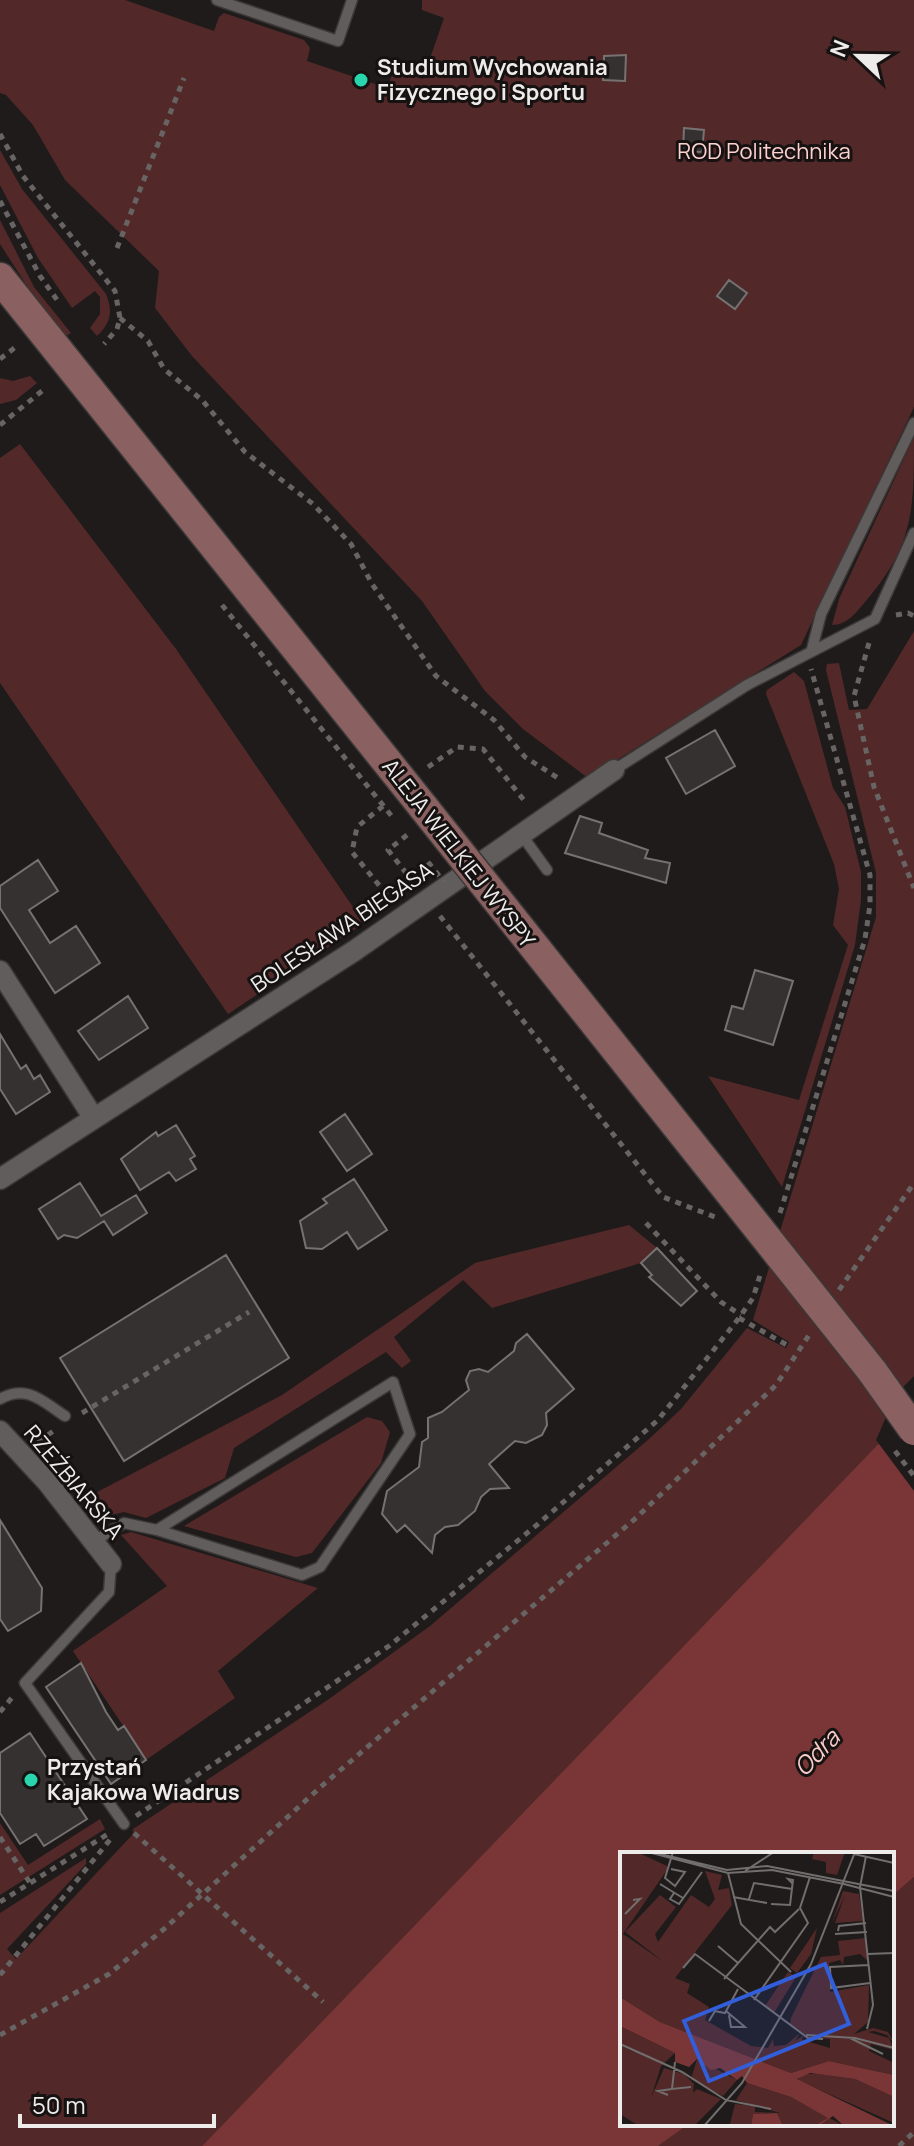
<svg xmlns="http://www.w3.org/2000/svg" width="914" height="2146" viewBox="0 0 914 2146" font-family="Manrope,sans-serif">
<rect width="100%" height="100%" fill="#1f1b1b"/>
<!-- green -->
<path fill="#522928" d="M0 0H125L214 31 219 17 224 13 304 40 310 48 307 61 387 88 394 70 423 79 444 18 422 10V0H914V407L801 645 588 778 523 729 485 691 422 601 192 356 155 308 159 271 65 180 33 125 6 95 0 93Z
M0 150 22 189 106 294C113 311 111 323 97 336L90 328 100 314V297L95 291 72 308 38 258 0 185Z
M0 220 34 287 71 333 66 336 31 292 0 244Z
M30 376 37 383 16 400 0 404V378L13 381Z
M914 437C914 510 914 544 866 601 856 612 848 625 832 625L839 599Z
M20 444 176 649 364 923 228 1014 0 683V458Z
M914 631V1380L884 1438 202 2146H0V1913L86 1858V1864L7 1949 16 1959 133 1834V1829L329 1699 430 1626 649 1439 681 1409 747 1328 786 1348 789 1342 753 1320 876 917V873L826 670 827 664 839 663 849 710 867 709Z
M794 672 804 681 833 788 845 807 861 872V900L855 945 782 1187 708 1076 799 1100 848 945 833 925 839 889 834 864 766 694 767 690Z
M629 1225 657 1248 641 1263 492 1308 463 1280 394 1337 411 1361 402 1368 386 1352 234 1448 225 1478 146 1518 124 1512 106 1516 80 1501 282 1395 475 1263Z
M367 1417 382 1421 390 1432 381 1463 312 1553 296 1557 184 1526Z
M131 1532 318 1588 218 1671 235 1698 146 1760 73 1651 167 1586 121 1535Z
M100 1819 105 1829 0 1895V1823L28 1865Z
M914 1877V2146H658L689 2124H892V1896Z"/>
<!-- water -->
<path fill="#7a3636" d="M914 1380V1877L892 1896V1854H622V2124H689L658 2146H202L884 1438Z"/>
<!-- pier -->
<path fill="#1f1b1b" d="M914 1376V1491L876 1440 896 1394Z"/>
<!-- building -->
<path fill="#353131" stroke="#777272" stroke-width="2" d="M626 55 625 81 603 80 604 56Z
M684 128 704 130 702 152 683 151Z
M729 280 747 293 735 309 717 296Z
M715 730 735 766 686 794 666 758Z
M580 816 602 823 599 833 648 850 645 858 670 863 666 883 565 853Z
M38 860 58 891 29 910 50 943 76 926 100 963 55 993 0 908V886Z
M755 970 793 981 773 1045 725 1030 732 1006 743 1009Z
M128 996 148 1028 99 1060 78 1031Z
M0 1034 21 1069 26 1065 34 1079 40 1075 50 1092 16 1114 0 1089Z
M345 1114 372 1154 347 1171 320 1132Z
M176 1125 195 1156 190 1159 196 1169 176 1181 169 1172 140 1190 121 1159 156 1132 158 1136Z
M354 1179 387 1230 358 1249 347 1232 322 1249 306 1248 300 1221 327 1203 323 1199Z
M80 1183 101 1216 136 1195 147 1213 113 1235 104 1221 77 1238 64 1235 58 1239 39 1209Z
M657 1248 697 1291 681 1306 649 1277 652 1275 641 1263Z
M226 1255 289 1358 124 1461 60 1358Z
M527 1334 574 1389 546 1413 547 1425 542 1435 526 1443 515 1441 489 1464 509 1488 490 1489 481 1497 475 1511 458 1525 445 1527 435 1535 432 1553 405 1525 397 1532 382 1514 387 1491 419 1467 422 1442 428 1438V1418L442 1412 469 1390 466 1380 470 1371 479 1369 488 1372 514 1351 516 1343Z
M0 1520 42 1588 41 1611 8 1631 0 1619Z
M81 1663 106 1712 118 1730 124 1726 146 1760 111 1784 46 1687Z
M30 1733 87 1819 44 1846 36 1834 20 1844 0 1813V1753Z"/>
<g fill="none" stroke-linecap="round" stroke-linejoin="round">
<!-- lane casing -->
<g stroke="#3b3838" stroke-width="13">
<path id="lane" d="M217 0 338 41 352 0
M812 649 821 614 914 423
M614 770 747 685 875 619 914 533
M521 834 547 870
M0 1399C27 1384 42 1401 65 1416
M93 1542 124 1523 157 1530 393 1382 410 1434 320 1567 302 1575 157 1530
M111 1564 109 1592 25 1683 124 1824"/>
</g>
<!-- street casing -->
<g stroke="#3b3838" stroke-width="23">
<path id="street" d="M0 971 93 1117
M0 1179 354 951 614 770
M0 1431 48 1483 111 1564"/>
</g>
<!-- secondary casing -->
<g stroke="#3b3838" stroke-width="33">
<path id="secondary" d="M0 278 424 808"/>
</g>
<!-- path -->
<path stroke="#686464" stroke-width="5" stroke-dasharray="6 6" stroke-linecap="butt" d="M0 134 23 176 115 291 120 318 117 329 104 344
M0 201 40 276 60 304
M117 248 184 78
M120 318 148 341 164 369 202 400 245 452 313 504 351 544 372 584 436 676 494 720 525 757 561 780
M0 359 17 346
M0 425 42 391
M222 605 394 819
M896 615 908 613 914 616
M869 643 854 696 874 787 914 888
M428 767 457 747 483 749 527 804
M383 806 357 827 352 852 391 900
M407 835 388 850 414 883
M440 916 663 1197 715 1217
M780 1213 865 939 870 905V875L811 669
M646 1223 721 1302 741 1315
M839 1290 914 1183
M739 1318 787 1345
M82 1413 249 1312
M38 1442 56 1429
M0 1712 15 1694
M136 1816 389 1646 538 1524 658 1420 739 1318 753 1298 761 1272
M134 1833 323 2002
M0 1837 30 1883
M0 1902 111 1832
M0 1975 113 1836
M0 2035 109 1974 164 1929 324 1784 636 1518 776 1385 809 1335
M899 2146 914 2132"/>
<!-- lane -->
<use href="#lane" stroke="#625d5d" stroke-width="10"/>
<!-- street -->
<use href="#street" stroke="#625d5d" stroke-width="20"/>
<!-- secondary -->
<use href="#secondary" stroke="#8a6060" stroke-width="30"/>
<!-- secondary-bridge casing -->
<g stroke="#3b3838" stroke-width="33" stroke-linecap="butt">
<path id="secondary-bridge" d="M424 808 872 1371 914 1430"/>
</g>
<!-- path-bridge -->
<path stroke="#686464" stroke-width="5" stroke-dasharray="6 6" stroke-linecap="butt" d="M428 862 444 882
M895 1451 914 1476"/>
<!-- secondary-bridge -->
<use href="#secondary-bridge" stroke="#8a6060" stroke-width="30"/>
</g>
<!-- markers -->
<g fill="#29d5ad" stroke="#161212" stroke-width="3">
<circle cx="361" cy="80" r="8"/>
<circle cx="31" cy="1780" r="8"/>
</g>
<g text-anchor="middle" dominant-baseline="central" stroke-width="6" stroke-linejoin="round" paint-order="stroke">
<!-- poi labels -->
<g font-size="22" font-weight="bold" fill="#eeebeb" stroke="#161212" text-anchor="start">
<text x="377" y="67">Studium Wychowania<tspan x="377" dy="25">Fizycznego i Sportu</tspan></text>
<text x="47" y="1767">Przystań<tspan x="47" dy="25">Kajakowa Wiadrus</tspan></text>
</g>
<!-- park labels -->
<g font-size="22" fill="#fdd1ce" stroke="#161212">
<text x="764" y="151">ROD Politechnika</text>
</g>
<!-- street labels -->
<g font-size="22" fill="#eeebeb" stroke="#161212">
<text transform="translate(459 853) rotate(52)">ALEJA WIELKIEJ WYSPY</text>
<text transform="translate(342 927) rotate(-34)">BOLESŁAWA BIEGASA</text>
<text transform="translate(74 1482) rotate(50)">RZEŹBIARSKA</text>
</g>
<!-- water labels -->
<g font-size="24" font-style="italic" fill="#f7cbc8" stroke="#161212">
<text transform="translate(816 1752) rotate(-46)">Odra</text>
</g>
</g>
<!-- overview -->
<g transform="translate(620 1852)">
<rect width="274" height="274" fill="#1f1b1b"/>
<path d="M0 0H17L49 15 3 82 44 110 5 80 40 43 56 55 35 82 38 90 71 43 89 55 95 47 85 19 102 23 98 38 109 36 112 53 55 126 70 132 67 141 89 155 85 168 131 194 148 196 153 187 154 194 166 193 180 181 175 189 183 184 182 188 210 196V187L191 186 170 172 171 166 201 105 220 103 218 89 246 86 248 109 240 102 224 105 223 113 220 108 209 111 210 140 249 133 248 170 234 182 253 176 268 180 274 191 267 183 254 179 248 180 269 186 274 198 251 192 249 199 274 211V223L209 209 171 221 40 170 0 145ZM194 0H225L217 23 206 21V10L192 7ZM223 39 239 42 243 69 215 71 225 43 212 71ZM197 76 191 102 177 121 170 116ZM168 120 176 125 154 161 145 154ZM0 174 55 201 41 214 31 246 44 216 64 222 74 232 73 241 77 237 101 247 74 274H19L0 262V193L15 201 0 191ZM77 207 117 228 103 244 71 227ZM198 222 235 227 274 245V271L178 228 181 222ZM127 231 171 245 224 274H163L157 261 133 262 131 274H95L110 272 115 252 135 254V260L160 261 116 248Z" fill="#522928"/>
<path d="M0 145 40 170 171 221 209 209 274 223V245L235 227 190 221 177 227 274 274H224L213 264 198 274H194L208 266 171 245 127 231 122 224 117 228 100 216 91 218 77 207 69 215 55 210V201L0 174ZM157 261 163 274H131L133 262Z" fill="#7a3636"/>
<path fill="none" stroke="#726e6e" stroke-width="2" d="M28 0 108 21 152 18 224 32M32 0 107 18 147 14 274 39M234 2 274 11M246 4 240 35 253 153 247 177M51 17 65 20 55 34 45 26 53 0M125 19 154 0M108 21 121 72 171 120M40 32 63 46M224 32 274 45M54 41 50 47 59 52 82 20M113 45 147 51M129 47 134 31 172 37M151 52 170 53 173 28 168 27 173 32M5 62 20 47 13 48M218 79 219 74 246 71M215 82 247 80M98 94 118 111M248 102 274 101M249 113 210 115 211 136 250 131M63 116 75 102 188 186 203 187M104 127 150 75 155 80 179 57M134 148 188 71 180 56 190 25M106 159 125 175H111L109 163M89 169 95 159 105 161 118 137M186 183 235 186 274 196M230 186 263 202M0 192 62 220 106 248 151 257M55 210 52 237 71 235M48 243 38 239 52 237M84 274 122 231 191 112 235 0"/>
<path fill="#325eda" fill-opacity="0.15" stroke="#325eda" stroke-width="4" d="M205 112 229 172 89 229 64 169Z"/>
<rect width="274" height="274" fill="none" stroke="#eeebeb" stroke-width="4"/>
</g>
<!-- north arrow -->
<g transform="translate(858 56) rotate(292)" stroke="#161212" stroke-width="6" paint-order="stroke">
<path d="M0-6L14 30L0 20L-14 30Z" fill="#eeebeb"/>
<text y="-12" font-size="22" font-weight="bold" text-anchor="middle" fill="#eeebeb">N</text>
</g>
<!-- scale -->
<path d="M20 2114v12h194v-12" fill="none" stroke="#eeebeb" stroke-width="4"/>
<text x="32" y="2114" font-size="24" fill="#eeebeb" stroke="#161212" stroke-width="6" paint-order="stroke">50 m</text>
</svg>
